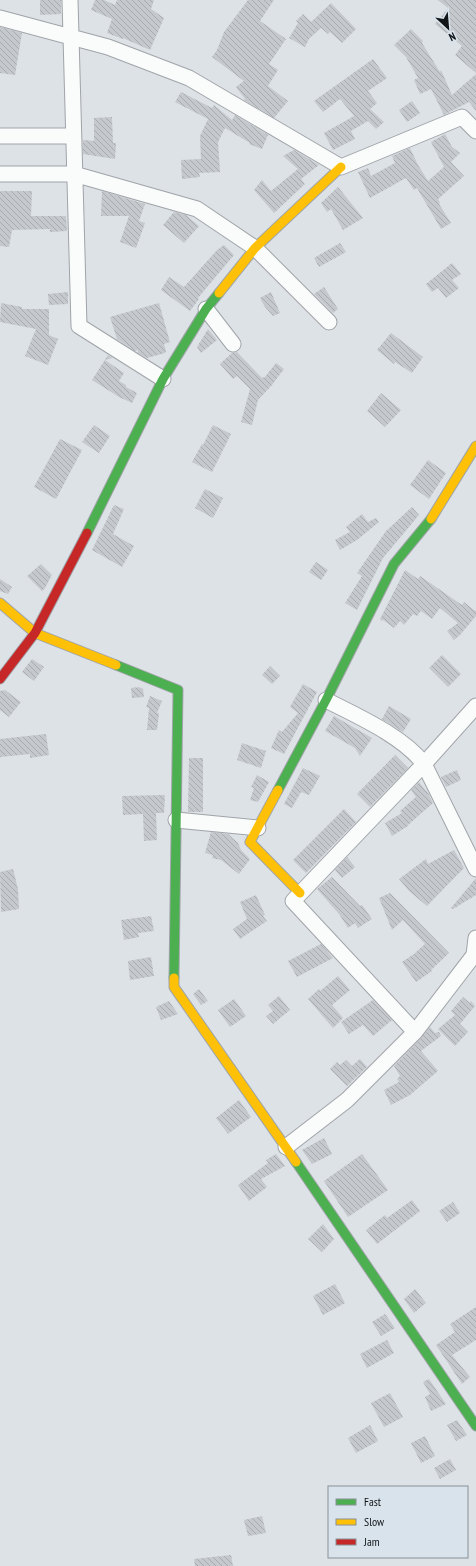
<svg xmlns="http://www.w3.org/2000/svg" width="476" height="1566" viewBox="0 0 476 1566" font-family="'PT Sans Narrow',sans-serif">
<defs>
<pattern id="building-back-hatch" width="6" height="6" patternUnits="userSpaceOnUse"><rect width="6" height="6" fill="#c5c9cd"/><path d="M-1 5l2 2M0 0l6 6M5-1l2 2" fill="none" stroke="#a8acaf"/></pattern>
</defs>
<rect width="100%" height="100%" fill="#dde2e7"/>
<!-- building -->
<path fill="url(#building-back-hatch)" d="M40 0H61V14L40 15Z
M95 0H104L115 5 117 0H154L151 9 164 18 150 50 123 38V39L107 33 112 19 91 10Z
M248 0H274L260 21 286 39 269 64 278 70 268 86 288 101 274 118 244 100 245 99 236 87 244 81 212 57 217 50 224 32Z
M438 0H476V73L455 55 462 46 435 24 448 8Z
M331 3 356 29 342 43 330 32 328 34 321 28 309 39 305 47 289 38 298 23 296 21 303 14 311 22Z
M0 27 22 33 15 75 0 73Z
M411 29 423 41 422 43 440 72 441 70 452 95 476 74V111L469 102 444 115 431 89 420 94 414 80 418 78 406 57 394 45Z
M373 59 387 78 368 91 377 103 370 109 384 122 376 129 368 121 351 131 355 139 333 150 324 133 354 116 340 99 323 112 314 101Z
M181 92 212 108 214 105 232 120 235 115 268 135 262 149 249 144 250 143 225 128 218 142 220 172 199 173 200 177 182 179 181 160 201 159 200 136 208 119 175 102Z
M412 101 420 113 407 122 399 110Z
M112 117 113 143H116L115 159 83 154V140L94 141V118Z
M445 134 452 147 460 153 451 162 464 176 438 199 440 203 439 204 451 223 441 229 417 188 414 190 406 178 370 198 358 172 368 168 371 176 395 163 392 156 410 148 418 165 428 181 444 167 431 142Z
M294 150 319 165 301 179 305 184 274 213 254 190 262 180 271 191 298 169 283 156Z
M338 187 363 218 343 230 331 209 327 212 321 203Z
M0 191H32L31 216H66L67 231 50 232V229L12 230 9 247 0 246Z
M102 191 145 204 139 221 145 223 136 248 120 242 129 216H101Z
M174 212 186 215 199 226 184 243 163 225Z
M340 243 346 252 319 267 314 258Z
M224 245 234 255 198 298 199 299 190 311 161 290 169 277 184 287 217 250Z
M452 263 461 274 452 280 459 288 446 298 438 288 432 292 426 284Z
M324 287 338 309 333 313 314 294Z
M68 292V304L49 305 48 294Z
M271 292 280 313 273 316 265 307 260 298Z
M1 303 22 307V309H49V335L58 339 48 365 25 356 36 329 0 322Z
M159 303 170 342 164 344 166 351 165 353 147 358 138 353V350L135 351 117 339 110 317Z
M208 329 217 340 201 353 197 347Z
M391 333 423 357 412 373 395 362 394 364 377 350Z
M237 352 262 378 263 377 264 378 276 363 284 369 272 385 258 400 252 425 241 422 250 389 237 376 233 379 220 364 232 353Z
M108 355 112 358 105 360 124 373 119 381 126 385V387L137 393 132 403 119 397 92 380Z
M381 393 401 410 385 427 367 411Z
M94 425 110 436 99 453 82 442Z
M213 425 231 434 212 472 192 462 202 444 203 445Z
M60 439 82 450 56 499 34 487Z
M428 460 446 473 429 499 410 485Z
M205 489 223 498 213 518 195 508Z
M114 505 124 509 113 534 134 546 122 567 92 550Z
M412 507 419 515 383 558 357 610 345 603 362 576 357 573 386 531Z
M362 514 368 522 376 518 379 522 357 540 340 550 335 540 350 532 346 527Z
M316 562 328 570 321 580 309 572Z
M41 564 52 575 45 588 42 591 27 576Z
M405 570 418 579 420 576 462 605 464 602 475 611 476 610V616L460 635 454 640 447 631 458 623 440 608 432 619 421 611 417 616 413 614 404 625 400 621 394 628 383 620 382 621 380 619Z
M0 579 12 587 8 594 0 591Z
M442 655 461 674 448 687 429 668Z
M32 659 44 667 34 681 22 672Z
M270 666 280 676 272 684 262 675Z
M303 684 317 692 284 754 271 748 279 730 282 732 298 713 290 707Z
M139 687 143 689 144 697 132 698 131 688Z
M5 690 21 702 9 717 0 710V691Z
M150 696 162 701 157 713H159L157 730H147L149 708 146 707Z
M389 706 411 719 403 732 382 719Z
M334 716 372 738 360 756 355 748 325 731Z
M46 734 49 755 30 758V754L0 757V739Z
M242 743 266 751 261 768 237 760Z
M395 755 408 768 370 807 357 794Z
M189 758H203V812H188Z
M303 768 320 776 309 795 301 792 292 808 284 804Z
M457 770 461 780 446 787 441 777Z
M257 775 269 782 258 802 250 800 254 788 251 787Z
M419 782 428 793 433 803 408 825V826L392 836 385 823 402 813 400 811 416 797 411 790Z
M165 795 164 813H156L157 840 144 841 143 814 123 815 122 796Z
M344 809 356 822 306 873 293 860Z
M211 832 228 834 238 843 241 850 250 859 239 874 221 860 212 858 213 855 205 853Z
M454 850 464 868 427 906 409 891 399 879 426 859 428 864Z
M347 857 355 867 342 878 335 870Z
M13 869 18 889 19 909 1 912 0 872Z
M332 877 360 906 362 905 372 919 358 928 355 923 348 928 339 914 317 889Z
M476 878V895L453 909 451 908Z
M390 893 449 953 431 970 432 971 416 982 402 962 414 954 425 944 403 920 392 930 379 898Z
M256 895 265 915 263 916 267 921 240 939 233 929 247 919 240 902Z
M151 916 154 931 138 933 139 937 124 940 121 920Z
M321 944 333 958 297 977 288 961Z
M151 957 154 976 130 980 128 961Z
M338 976 350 990 332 1005 343 1018 333 1028 308 999 319 989 320 991Z
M199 989 208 1001 201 1005 193 994Z
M279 996 290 1010 273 1024 266 1016 273 1011 268 1005Z
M463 997 470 1003 471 1001 475 1006 460 1024 468 1032 455 1046 438 1029 455 1015 451 1011Z
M234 999 246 1016 230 1027 218 1010Z
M373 1000 392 1020 373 1036 363 1025 349 1034 341 1022Z
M169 1001 178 1014 161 1020 156 1007Z
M430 1027 435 1033 439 1032 441 1036 421 1051 438 1071 410 1095 391 1105 384 1090 399 1082 397 1079 400 1076 394 1066 421 1038Z
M360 1059 367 1067 347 1086 330 1069 337 1062 340 1065 346 1060 352 1066Z
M239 1100 251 1117 228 1134 216 1118Z
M324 1138 332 1154 312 1164 302 1150Z
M276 1154 285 1166 261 1179 267 1187 249 1201 238 1185 268 1163 266 1160Z
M362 1154 388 1190 348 1217 324 1181Z
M412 1200 420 1211 377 1244 366 1230 385 1215 387 1218Z
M453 1202 460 1213 447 1222 439 1211Z
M323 1224 334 1239 322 1252 308 1239Z
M335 1284 345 1303 323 1315 313 1296Z
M415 1289 426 1303 414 1313 404 1299Z
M476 1307V1340L452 1355 470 1377 462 1384 436 1345 455 1332 450 1324Z
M385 1314 395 1328 381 1336 372 1322Z
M387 1340 394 1353 367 1368 360 1354Z
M429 1379 446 1404 431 1411 425 1397 430 1394 423 1382Z
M390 1393 403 1417 384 1427 371 1403Z
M457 1420 467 1435 456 1441 447 1425Z
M370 1425 378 1441 356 1453 348 1438Z
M425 1436 435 1456 421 1463 411 1443Z
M450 1459 456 1470 440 1479 434 1468Z
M262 1516 266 1533 248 1536 244 1520Z
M231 1555 233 1566H195L194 1559Z"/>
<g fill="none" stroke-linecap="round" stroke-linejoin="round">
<!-- street casing -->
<g stroke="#a0a4a8" stroke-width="17">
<path id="street" d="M70 0 79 326 163 379
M0 18 108 47 189 78 341 167 462 117 476 131
M0 136H73
M0 174H74L197 209 255 248 329 322
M206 309 233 344
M326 700C357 716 403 736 424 764L476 869
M176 820 258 828
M415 1032 293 901 424 764 476 706
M286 1147 347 1100 415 1032 474 955 476 938"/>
</g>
<!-- fast casing -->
<g stroke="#a0a4a8" stroke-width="11">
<path id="fast" d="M87 533 163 379 206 309 219 293
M116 665 178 690 174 978
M278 790 326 700 394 564 431 519
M296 1162 476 1426"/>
</g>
<!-- slow casing -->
<g stroke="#a0a4a8" stroke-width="11">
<path id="slow" d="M219 293 255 248 341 167
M431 519 476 446
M0 603 35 633 116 665
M278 790 250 842 300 893
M174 978V987L296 1162"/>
</g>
<!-- jam casing -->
<g stroke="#a0a4a8" stroke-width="11">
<path id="jam" d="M0 679 35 633 87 533"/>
</g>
<!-- street -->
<use href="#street" stroke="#fafbfb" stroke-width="15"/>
<!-- fast -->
<use href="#fast" stroke="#4caf50" stroke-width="9"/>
<!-- slow -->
<use href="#slow" stroke="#ffc107" stroke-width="9"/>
<!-- jam -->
<use href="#jam" stroke="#c62828" stroke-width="9"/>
</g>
<!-- legend -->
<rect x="328" y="1486" width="140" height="72" fill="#d9e3eb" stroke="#899197"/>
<rect x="336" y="1499" width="20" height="6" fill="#4caf50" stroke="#899197"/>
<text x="364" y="1506" font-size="12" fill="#111518">Fast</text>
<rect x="336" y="1519" width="20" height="6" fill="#ffc107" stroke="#899197"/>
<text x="364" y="1526" font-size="12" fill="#111518">Slow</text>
<rect x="336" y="1539" width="20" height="6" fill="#c62828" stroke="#899197"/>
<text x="364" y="1546" font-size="12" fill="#111518">Jam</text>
<!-- north arrow -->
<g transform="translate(448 28) rotate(154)" stroke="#d9e3eb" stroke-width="3" paint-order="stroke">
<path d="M0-3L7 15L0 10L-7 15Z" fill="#111518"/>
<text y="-6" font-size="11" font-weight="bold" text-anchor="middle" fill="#111518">N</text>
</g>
</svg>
